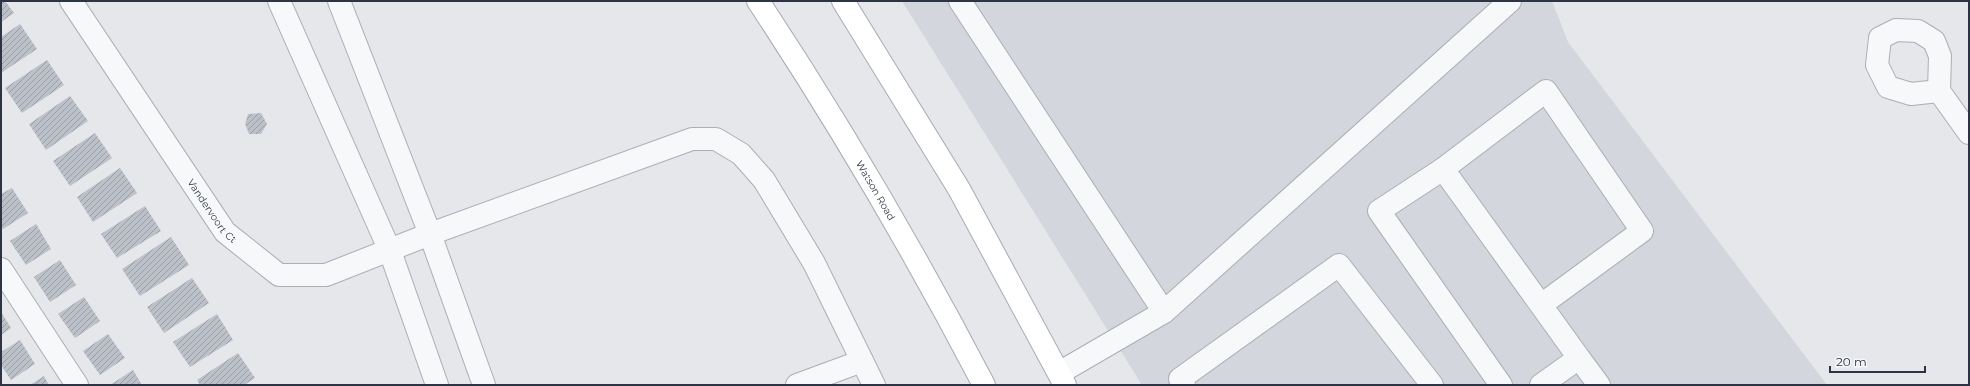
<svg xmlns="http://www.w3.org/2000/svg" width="1970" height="386" viewBox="0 0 1970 386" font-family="Montserrat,sans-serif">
<defs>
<pattern id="building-hatch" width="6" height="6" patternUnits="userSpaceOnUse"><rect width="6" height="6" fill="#bcc0c8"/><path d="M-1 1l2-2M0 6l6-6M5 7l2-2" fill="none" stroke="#999da4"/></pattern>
</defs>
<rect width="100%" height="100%" fill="#e5e7eb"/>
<!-- built -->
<path fill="#d3d6dd" d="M902 1H1552L1568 42 1827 385H1142Z"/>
<!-- building -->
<path fill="url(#building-hatch)" d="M1 1H5L14 13 1 22Z
M20 24 37 49 1 73V37Z
M47 60 64 85 22 113 5 88Z
M70 96 88 121 46 150 29 124Z
M261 113 267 124 261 134H249L245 124 248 114Z
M95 133 112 158 70 186 53 161Z
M120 168 137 193 93 222 77 197Z
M12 188 28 213 3 229 1 227V194Z
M145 206 161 231 117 258 101 234Z
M36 224 51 249 26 265 10 241Z
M171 237 189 265 140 296 122 269Z
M60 260 76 285 50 302 34 277Z
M192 278 209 303 164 333 147 307Z
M84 297 100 321 75 338 58 314Z
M1 312 11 328 1 335Z
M217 314 233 340 190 367 173 342Z
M108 334 125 358 100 375 83 351Z
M20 340 35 364 11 380 1 365V352Z
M238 353 255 378 244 385H200L197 380Z
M133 370 142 385H110Z
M44 376 49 385H30Z"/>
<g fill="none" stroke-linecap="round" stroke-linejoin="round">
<!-- minor casing -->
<g stroke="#aaaeb5" stroke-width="24">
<g id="minor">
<path id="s1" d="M71 1 225 232 279 275H326L430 234 692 139H716L741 154 764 180 814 263 874 385"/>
<path d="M279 1 390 251 437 385"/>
<path d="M339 1 430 234 484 385"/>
<path d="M960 1 1164 312"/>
<path d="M1939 91 1911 94 1888 87 1877 65 1880 38 1896 30 1918 31 1934 41 1940 56 1939 91 1969 133"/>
<path d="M1443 169 1379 211 1501 385"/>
<path d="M1 269 77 385"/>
<path d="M1541 305 1642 231 1546 91 1443 169 1579 358 1541 385"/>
<path d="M1579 358 1599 385"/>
<path d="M1059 373 1164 312 1510 1"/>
<path d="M797 385 862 361"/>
<path d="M1184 385 1180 379 1339 265 1432 385"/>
</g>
</g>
<!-- major casing -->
<g stroke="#a4abb6" stroke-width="24">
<g id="major">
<path id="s2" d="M758 1C840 125 915 253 984 385"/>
<path d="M843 1 959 189 1065 385"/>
</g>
</g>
<!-- minor -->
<use href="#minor" stroke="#f7f8fa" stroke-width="22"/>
<!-- major -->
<use href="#major" stroke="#fff" stroke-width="22"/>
</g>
<g text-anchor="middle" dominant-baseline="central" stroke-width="3" stroke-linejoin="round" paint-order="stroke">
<!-- street labels -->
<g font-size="10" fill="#2d3443" stroke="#f4f6f9">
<text stroke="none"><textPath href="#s2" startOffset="223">Watson Road</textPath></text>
<text stroke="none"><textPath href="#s1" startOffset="253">Vandervoort Ct</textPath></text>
</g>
</g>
<!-- border -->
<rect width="1970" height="386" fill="none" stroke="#2d3443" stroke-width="4"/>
<!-- scale -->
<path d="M1830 366v6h95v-6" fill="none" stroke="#2d3443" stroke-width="2"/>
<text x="1836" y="366" font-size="12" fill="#2d3443" stroke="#f4f6f9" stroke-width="3" paint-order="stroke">20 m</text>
</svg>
